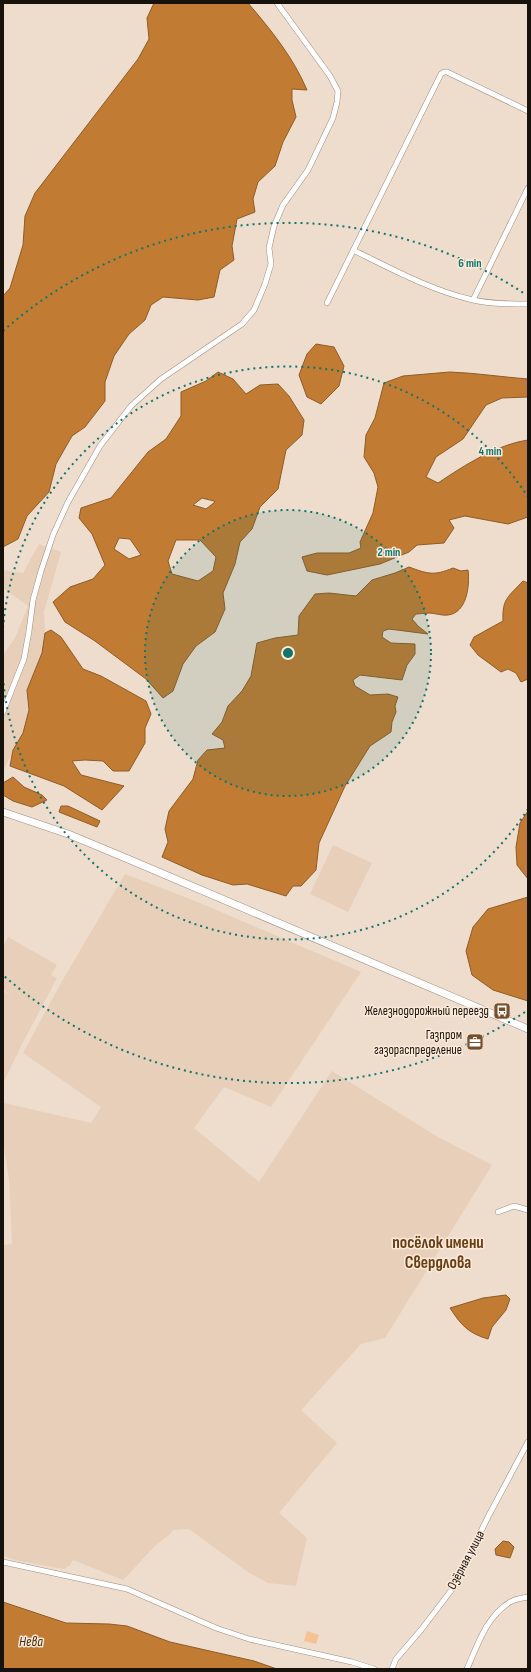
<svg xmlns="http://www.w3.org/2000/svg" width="531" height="1672" viewBox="0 0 531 1672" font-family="'Sofia Sans Condensed',sans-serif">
<rect width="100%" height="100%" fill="#eedccc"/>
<!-- built -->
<path fill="#e7cfba" d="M39 544 61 552 44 612 45 633 42 653 27 690 29 710 23 733 3 771V655L15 638 28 606 3 588V570L23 573Z
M333 845 372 863 348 912 310 894Z
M125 874 195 901 361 972 271 1107 224 1087 194 1128 259 1182 332 1071 436 1136 492 1165 385 1338 361 1344 301 1410 337 1443 279 1513 307 1538 296 1586 268 1583 248 1572 189 1529 173 1530 170 1534 155 1546 123 1580 73 1560 70 1565 64 1569 19 1561 3 1556V1245L12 1244 9 1179 3 1142V1104L4 1103 91 1123 101 1107 23 1053 61 983Z
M8 937 57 965 51 975 57 978 22 1044 3 1083V991L12 998 3 989V946Z"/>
<!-- green -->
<path fill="#f6c293" d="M307 1631 319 1635 316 1644 304 1641Z"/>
<!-- water -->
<path fill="#c17b32" stroke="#8e5c27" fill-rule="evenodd" d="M154 3H248C271 30 293 57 307 90L292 89V100L296 117 283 142 275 166 258 182 253 199 255 212 237 219 232 246 234 260 220 270 214 297 198 300 163 297 151 305 145 320 129 334 114 356 105 382V401L85 427 72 436 56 464 49 492 27 516 18 539 3 547V296L10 288 23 245 25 216 35 193 138 59 149 39 147 18Z
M316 344 334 347 344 366 339 386 321 404 307 397 299 375 307 354Z
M218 372 233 379 246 394 260 385 278 384 289 396 304 420 302 435 286 450 278 489 260 507 252 529 240 542 235 564 223 593 225 609 215 632 196 646 183 664 173 691 163 698 146 679 95 641 65 622 53 602 70 587 93 579 105 565 92 534 79 518 81 508 111 498 148 452 166 439 181 416V392L206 381ZM202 498 214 501 215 502 206 509 193 505ZM119 538 130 539 141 555 129 559 114 549ZM176 540H200L216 557 213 571 198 581 172 574 168 561Z
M450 372C476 373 502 377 528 379V397L502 398 486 405 463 439 436 457 426 477 438 483C465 465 496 445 528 440V517L508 524 465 516 449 520 454 528 444 543 417 545 409 552 380 564 327 575 307 571 302 557 317 553H349L361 548 360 542 373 513 378 487 374 473 364 457 366 435 375 418 384 383 403 376Z
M409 567C428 574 434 576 453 568L461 571 468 570C470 585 467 613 448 615 442 616 435 613 429 613 425 613 420 614 416 614L412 619 418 626 428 634 389 629 383 631 382 637 391 643 415 644V654L407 665 402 680 360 675 353 680 355 686 370 695 388 694 398 697 395 706 396 712 392 722 391 732 370 746 345 786 319 843 316 870 301 886H293L286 896 247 884 233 885 202 875 162 857 168 842 165 829 169 811 193 779 198 760 207 750 225 748 223 740 212 734 222 722 228 706 242 691 251 676 257 643 275 638 298 635 299 616 315 594 329 593 356 596 372 580 395 573Z
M523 581 528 583V679L521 682 516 673 508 669 501 672 478 655 470 645 474 637 503 621C502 599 508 597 523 581Z
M51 630 61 637 83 669 101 676 146 701 151 714 145 728V743L129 771H113L103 761 85 760 72 761 81 775 124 786 102 810 64 786 10 766 13 750 23 733 29 710 27 690 42 653 45 633Z
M13 777 24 787 42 795 47 800 32 807 13 801 3 795V783Z
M61 806H68L100 821 97 827 59 812Z
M528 811V879L517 865 516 847 520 823Z
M528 897V1001L493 990 472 975 466 951 473 927 488 909Z
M506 1295 510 1299 506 1310 492 1327 488 1339C468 1333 461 1325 450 1308L483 1298Z
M503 1541 509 1542 514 1547 510 1558 496 1555 495 1549Z
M3 1602 66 1623 109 1624 127 1626 170 1642 254 1661 277 1669H3Z"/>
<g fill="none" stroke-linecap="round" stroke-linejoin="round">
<!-- minor casing -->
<g stroke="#9e8e7f" stroke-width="6">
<path id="minor" d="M353 250C392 269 430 290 473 300 491 304 509 304 528 304
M473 300 528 188
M327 303 441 74 444 72H447L528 111
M3 712 24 659 29 631 33 600 41 571 53 535 68 502 100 446 131 406 161 379 242 324 254 310 265 284 271 264 269 248 274 226 283 205 308 170 333 118 337 102 338 91 330 76 277 3
M498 1212 514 1206 528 1210
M3 1562 127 1589 216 1628 249 1639 352 1662 374 1669
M392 1669 396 1659 421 1630 453 1588 489 1515 528 1442
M467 1669C478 1644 486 1617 510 1602 515 1599 522 1598 528 1597"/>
</g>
<!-- secondary casing -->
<g stroke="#9e8e7f" stroke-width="8">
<path id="secondary" d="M3 812 68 834 128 859 528 1029"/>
</g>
<!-- minor -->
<use href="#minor" stroke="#fff" stroke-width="5"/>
<!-- secondary -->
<use href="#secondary" stroke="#fff" stroke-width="7"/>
</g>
<!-- distance rings -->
<circle cx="288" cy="653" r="143" fill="#0f766e" fill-opacity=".12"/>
<g fill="none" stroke="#0f766e" stroke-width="2" stroke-dasharray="2 4">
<circle cx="288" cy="653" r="143"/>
<path d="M528 809A286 286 0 0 1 3 678M3 628A286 286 0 0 1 528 497"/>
<path d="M525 1012A430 430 0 0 1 3 975M3 331A430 430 0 0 1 525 294"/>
</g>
<!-- icons -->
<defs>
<g id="bus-square" transform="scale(0.9)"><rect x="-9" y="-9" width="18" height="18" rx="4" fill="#76502c" stroke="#fce9d9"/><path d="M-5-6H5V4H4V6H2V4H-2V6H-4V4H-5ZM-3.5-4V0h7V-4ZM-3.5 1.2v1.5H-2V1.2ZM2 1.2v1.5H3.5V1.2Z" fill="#fff"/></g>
<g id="office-square" transform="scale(0.9)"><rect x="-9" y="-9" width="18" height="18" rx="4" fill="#76502c" stroke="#fce9d9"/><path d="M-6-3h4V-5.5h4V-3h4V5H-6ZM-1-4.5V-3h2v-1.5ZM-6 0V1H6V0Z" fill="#fff"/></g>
</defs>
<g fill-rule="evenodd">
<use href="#bus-square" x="502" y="1011"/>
<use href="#office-square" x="475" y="1042"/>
</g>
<g text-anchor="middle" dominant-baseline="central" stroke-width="3" stroke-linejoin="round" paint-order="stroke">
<!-- poi labels -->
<g font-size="13" fill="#18120c" stroke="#fce9d9" text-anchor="end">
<text x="489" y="1011">Железнодорожный переезд</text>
<text x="462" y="1035">Газпром<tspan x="462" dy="15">газораспределение</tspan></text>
</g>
<!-- street labels -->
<g font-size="13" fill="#18120c" stroke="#fce9d9">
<text transform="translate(466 1560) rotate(-62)">Озёрная улица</text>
</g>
<!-- water labels -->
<g font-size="14" font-style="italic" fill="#47290b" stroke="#fce9d9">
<text x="31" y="1641">Нева</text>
</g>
<!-- district labels -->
<g font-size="17" font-weight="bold" fill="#694015" stroke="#fce9d9">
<text x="438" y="1243">посёлок имени<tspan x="438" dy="20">Свердлова</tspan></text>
</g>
</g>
<circle cx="288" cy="653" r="6" fill="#0f766e" stroke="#fce9d9" stroke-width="2"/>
<g font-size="12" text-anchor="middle" font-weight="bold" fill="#0f766e" stroke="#fce9d9" stroke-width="3" stroke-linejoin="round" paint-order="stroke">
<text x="470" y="267">6 min</text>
<text x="490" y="455">4 min</text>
<text x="389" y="556">2 min</text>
</g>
<!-- border -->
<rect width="531" height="1672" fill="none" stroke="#18120c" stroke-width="8"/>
</svg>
